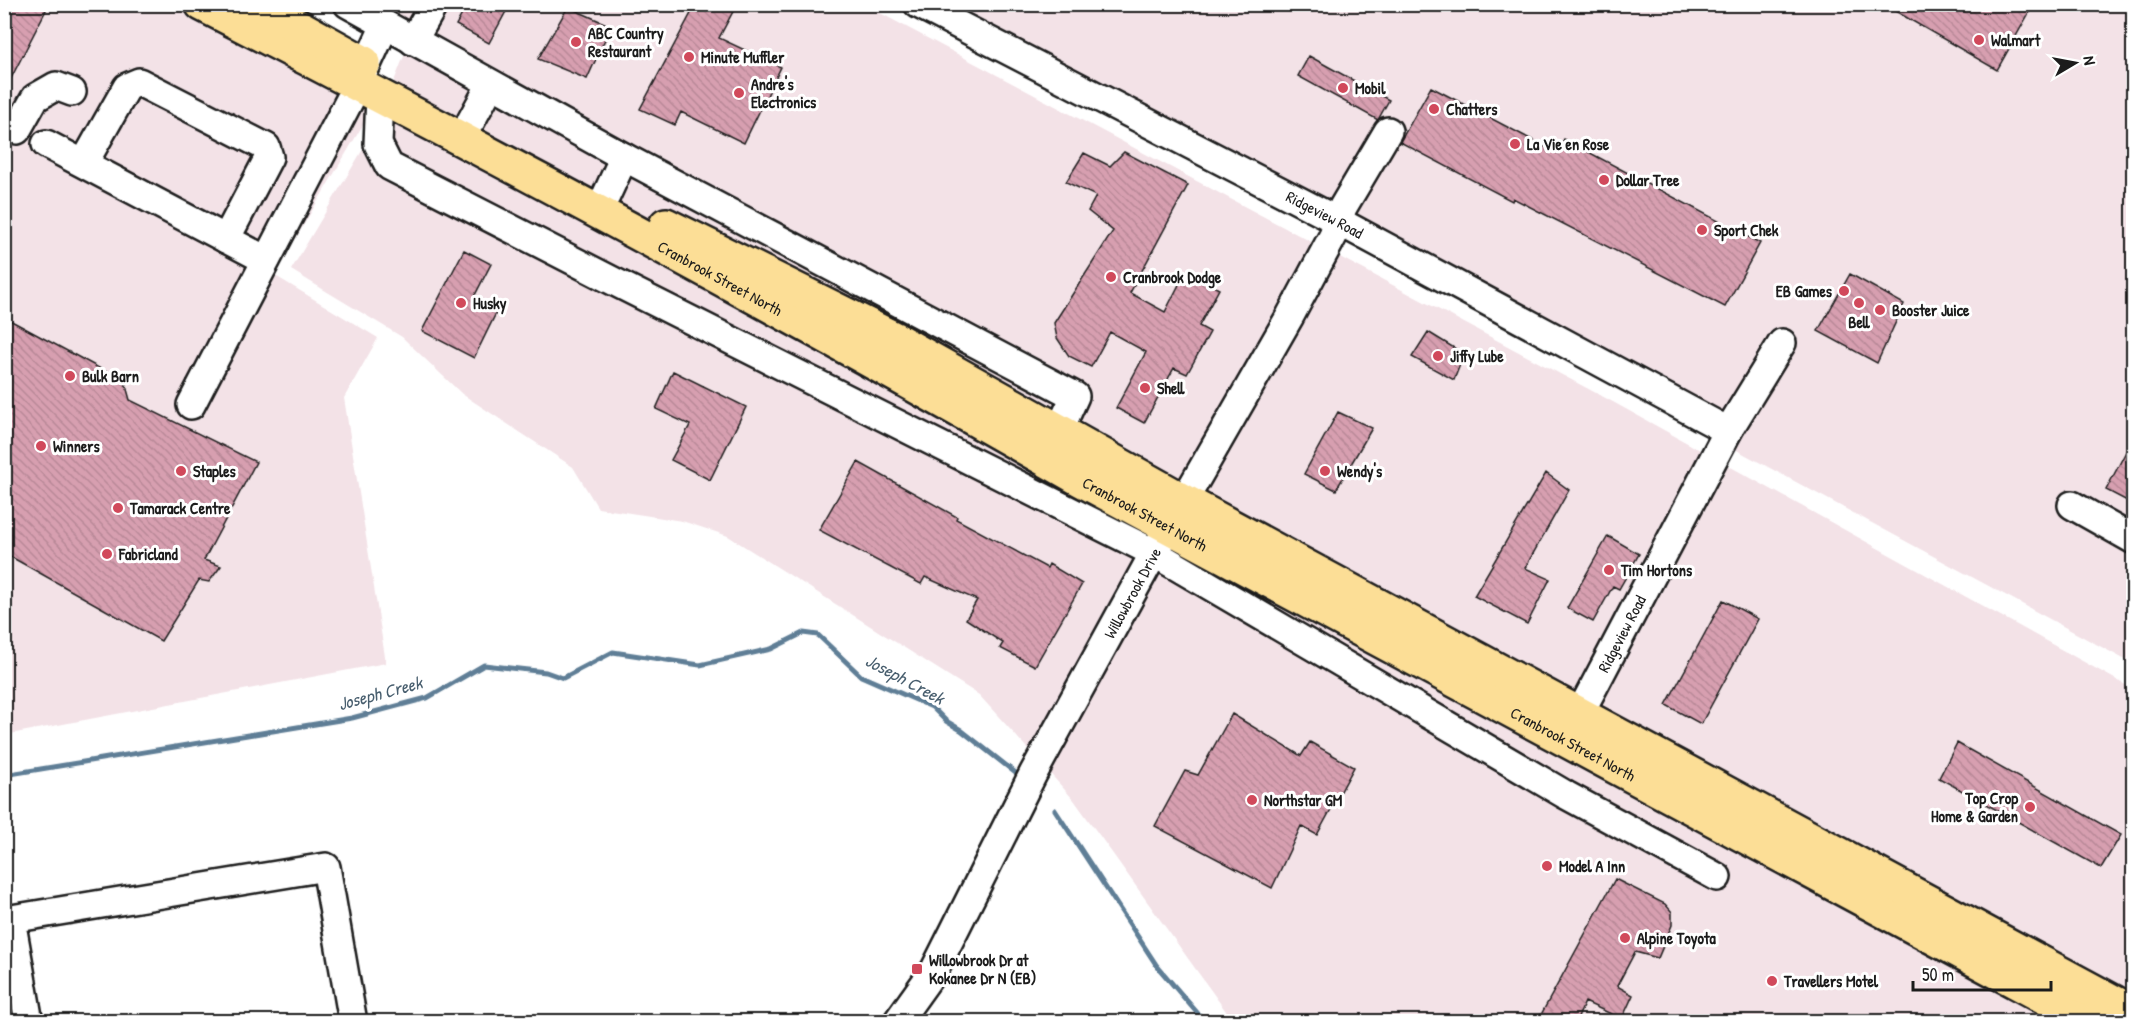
<svg xmlns="http://www.w3.org/2000/svg" width="2138" height="1026" viewBox="0 0 2138 1026" font-family="'Patrick Hand',sans-serif">
<defs>
<pattern id="building-back-hatch" width="6" height="6" patternUnits="userSpaceOnUse" patternTransform="scale(1.5)"><rect width="6" height="6" fill="#d79fb0"/><path d="M-1 5l2 2M0 0l6 6M5-1l2 2" fill="none" stroke="#b88897"/></pattern>
</defs>
<rect width="100%" height="100%" fill="#fff"/>
<filter id="ink" filterUnits="userSpaceOnUse"><feTurbulence type="fractalNoise" baseFrequency=".0167" numOctaves="2"/><feDisplacementMap in="SourceGraphic" scale="12" xChannelSelector="R" yChannelSelector="G"/><feConvolveMatrix kernelMatrix="1 2 1 2 8 2 1 2 1" color-interpolation-filters="sRGB"/></filter>
<g filter="url(#ink)">
<!-- built -->
<path fill="#f3e2e7" d="M5 5H204L380 96 274 275 378 338 344 398 386 663 5 735Z
M339 5H865L1613 402 2133 689V1021H1233L1074 800 979 695 728 536 682 521 598 508 573 467 462 394 402 337 291 270 375 129 410 41Z
M913 5H2133V664L1733 448Z"/>
<g fill="none" stroke-linecap="round" stroke-linejoin="round">
<!-- stream -->
<path stroke="#5e7e96" stroke-width="5" d="M4 775 352 718 427 698 484 665 546 672 563 678 613 652 700 665 771 649 803 633 818 635 861 676 932 707 946 721 961 730 1022 778
M1055 810 1157 966 1205 1022"/>
</g>
<!-- building -->
<path fill="url(#building-back-hatch)" stroke="#1c1c1c" stroke-width="1.5" d="M4 4H36L46 10 4 92Z
M468 4H510L489 43 456 25Z
M696 4H737L719 38 781 67 744 143 681 112 675 125 640 109Z
M1883 4H2034L1997 70Z
M568 7 611 26 587 79 538 59Z
M1309 56 1389 100 1379 118 1378 120 1298 76Z
M1431 87 1557 153 1564 139 1760 243 1725 307 1513 198 1512 201 1400 142Z
M1124 152 1188 185 1130 293 1165 312 1186 271 1219 289 1199 326 1210 332 1187 374 1174 368 1144 423 1116 408 1146 352 1110 332 1091 367 1069 356 1057 338 1054 323 1113 231 1088 211 1096 196 1066 182 1084 153 1110 166Z
M464 250 491 264 474 297 498 309 474 358 422 331Z
M1850 274 1904 304 1877 363 1818 331Z
M4 317 125 382 130 400 256 462 204 560 221 566 209 582 199 580 161 641 4 553Z
M1428 332 1464 354 1454 380 1412 357Z
M673 371 746 407 710 480 671 460 690 425 656 409Z
M1338 412 1372 428 1336 490 1304 474Z
M2133 438V504L2106 490Z
M858 462 957 517 956 519 1047 568 1049 564 1082 584 1035 666 1000 648 1003 643 966 619 977 600 925 577 921 584 819 530Z
M1546 473 1569 490 1525 568 1550 579 1527 624 1474 596Z
M1608 536 1639 554 1619 589 1613 586 1593 622 1567 608Z
M1723 600 1758 619 1701 724 1666 705Z
M1232 714 1301 756 1310 742 1354 767 1317 835 1301 826 1272 888 1155 826 1185 771 1198 775Z
M1957 743 2121 835 2101 868 1939 778Z
M1615 879 1665 904 1672 912V925L1658 958 1635 952 1617 986 1633 995 1622 1019 1585 1002 1576 1022H1537Z"/>
<g fill="none" stroke-linecap="round" stroke-linejoin="round">
<!-- minor casing -->
<g stroke="#1c1c1c" stroke-width="32">
<g id="minor">
<path d="M348 4 624 157 1075 396 1059 431"/>
<path id="s1" d="M918 4 1338 221 1728 431"/>
<path d="M413 41 434 4"/>
<path d="M380 96 378 144 389 166 617 283 1154 553 1566 795 1717 877"/>
<path d="M471 121 491 84"/>
<path d="M17 130 35 98 56 86 72 92"/>
<path d="M46 144 266 260"/>
<path d="M84 163 127 87 139 82 266 147 269 157 226 239"/>
<path d="M606 196 624 157"/>
<path d="M191 405 358 84 385 25"/>
<path d="M2072 505 2134 540"/>
<path id="s2" d="M1570 732 1728 431 1782 343"/>
<path d="M29 1022 11 919 326 867 353 1022"/>
<path id="s3" d="M897 1022 935 969 1033 774 1154 553 1290 316 1333 236 1343 207 1388 131"/>
</g>
</g>
<!-- highway casing -->
<g stroke="#1c1c1c" stroke-width="38">
<g id="highway">
<path id="s4" d="M202 4C498 156 792 314 1080 479L2091 1022"/>
<path d="M258 4 364 63"/>
<path d="M666 225 893 338 1184 501 2134 1013"/>
</g>
</g>
<!-- minor -->
<use href="#minor" stroke="#fff" stroke-width="27"/>
<!-- highway -->
<use href="#highway" stroke="#fcde96" stroke-width="33"/>
</g>
</g>
<!-- markers -->
<g fill="#d1495b" stroke="#fff" stroke-width="2">
<circle cx="1979" cy="40" r="6"/>
<circle cx="576" cy="42" r="6"/>
<circle cx="689" cy="57" r="6"/>
<circle cx="1343" cy="88" r="6"/>
<circle cx="739" cy="93" r="6"/>
<circle cx="1434" cy="109" r="6"/>
<circle cx="1515" cy="144" r="6"/>
<circle cx="1604" cy="180" r="6"/>
<circle cx="1702" cy="230" r="6"/>
<circle cx="1111" cy="277" r="6"/>
<circle cx="1844" cy="291" r="6"/>
<circle cx="461" cy="303" r="6"/>
<circle cx="1859" cy="303" r="6"/>
<circle cx="1880" cy="310" r="6"/>
<circle cx="1438" cy="356" r="6"/>
<circle cx="70" cy="376" r="6"/>
<circle cx="1145" cy="388" r="6"/>
<circle cx="41" cy="446" r="6"/>
<circle cx="181" cy="471" r="6"/>
<circle cx="1325" cy="471" r="6"/>
<circle cx="118" cy="508" r="6"/>
<circle cx="107" cy="554" r="6"/>
<circle cx="1609" cy="570" r="6"/>
<circle cx="1252" cy="800" r="6"/>
<circle cx="2030" cy="807" r="6"/>
<circle cx="1547" cy="866" r="6"/>
<circle cx="1625" cy="938" r="6"/>
<rect x="911" y="963" width="12" height="12" rx="3"/>
<circle cx="1772" cy="981" r="6"/>
</g>
<g text-anchor="middle" dominant-baseline="central" stroke-width="6" stroke-linejoin="round" paint-order="stroke">
<!-- poi labels -->
<g font-size="16" font-weight="bold" fill="#1c1c1c" stroke="#fff" text-anchor="start">
<text x="588" y="33">ABC Country<tspan x="588" dy="18">Restaurant</tspan></text>
<text x="1991" y="40">Walmart</text>
<text x="701" y="57">Minute Muffler</text>
<text x="751" y="84">Andre's<tspan x="751" dy="18">Electronics</tspan></text>
<text x="1355" y="88">Mobil</text>
<text x="1446" y="109">Chatters</text>
<text x="1527" y="144">La Vie en Rose</text>
<text x="1616" y="180">Dollar Tree</text>
<text x="1714" y="230">Sport Chek</text>
<text x="1123" y="277">Cranbrook Dodge</text>
<text x="1832" y="291" text-anchor="end">EB Games</text>
<text x="473" y="303">Husky</text>
<text x="1892" y="310">Booster Juice</text>
<text x="1859" y="322" text-anchor="middle">Bell</text>
<text x="1450" y="356">Jiffy Lube</text>
<text x="82" y="376">Bulk Barn</text>
<text x="1157" y="388">Shell</text>
<text x="53" y="446">Winners</text>
<text x="193" y="471">Staples</text>
<text x="1337" y="471">Wendy's</text>
<text x="130" y="508">Tamarack Centre</text>
<text x="119" y="554">Fabricland</text>
<text x="1621" y="570">Tim Hortons</text>
<text x="2018" y="798" text-anchor="end">Top Crop<tspan x="2018" dy="18">Home &amp; Garden</tspan></text>
<text x="1264" y="800">Northstar GM</text>
<text x="1559" y="866">Model A Inn</text>
<text x="1637" y="938">Alpine Toyota</text>
<text x="929" y="960">Willowbrook Dr at<tspan x="929" dy="18">Kokanee Dr N (EB)</tspan></text>
<text x="1784" y="981">Travellers Motel</text>
</g>
<!-- street labels -->
<g font-size="16" fill="#1c1c1c" stroke="#fff">
<text stroke="none"><textPath href="#s1" startOffset="458">Ridgeview Road</textPath></text>
<text stroke="none"><textPath href="#s4" startOffset="586">Cranbrook Street North</textPath></text>
<text stroke="none"><textPath href="#s4" startOffset="1072">Cranbrook Street North</textPath></text>
<text stroke="none"><textPath href="#s3" startOffset="490">Willowbrook Drive</textPath></text>
<text stroke="none"><textPath href="#s2" startOffset="111">Ridgeview Road</textPath></text>
<text stroke="none"><textPath href="#s4" startOffset="1558">Cranbrook Street North</textPath></text>
</g>
<!-- water labels -->
<g font-size="18" font-style="italic" fill="#485e6e" stroke="#fff">
<text transform="translate(905 679) rotate(28)">Joseph Creek</text>
<text transform="translate(380 693) rotate(-15)">Joseph Creek</text>
</g>
</g>
<!-- margin -->
<rect width="2138" height="1026" fill="none" stroke="#fff" stroke-width="24"/>
<rect x="12" y="12" width="2114" height="1002" fill="none" stroke="#1c1c1c" stroke-width="2" filter="url(#ink)"/>
<!-- north arrow -->
<g transform="translate(2075 63) rotate(80)" stroke="#ffffff" stroke-width="4.5" paint-order="stroke">
<path d="M0-4.5L10 22L0 15L-10 22Z" fill="#1c1c1c"/>
<text y="-9" font-size="16" font-weight="bold" text-anchor="middle" fill="#1c1c1c">N</text>
</g>
<!-- scale -->
<path d="M1913 981v9h138v-9" fill="none" stroke="#1c1c1c" stroke-width="3"/>
<text x="1922" y="981" font-size="18" fill="#1c1c1c" stroke="#ffffff" stroke-width="4.5" paint-order="stroke">50 m</text>
</svg>
